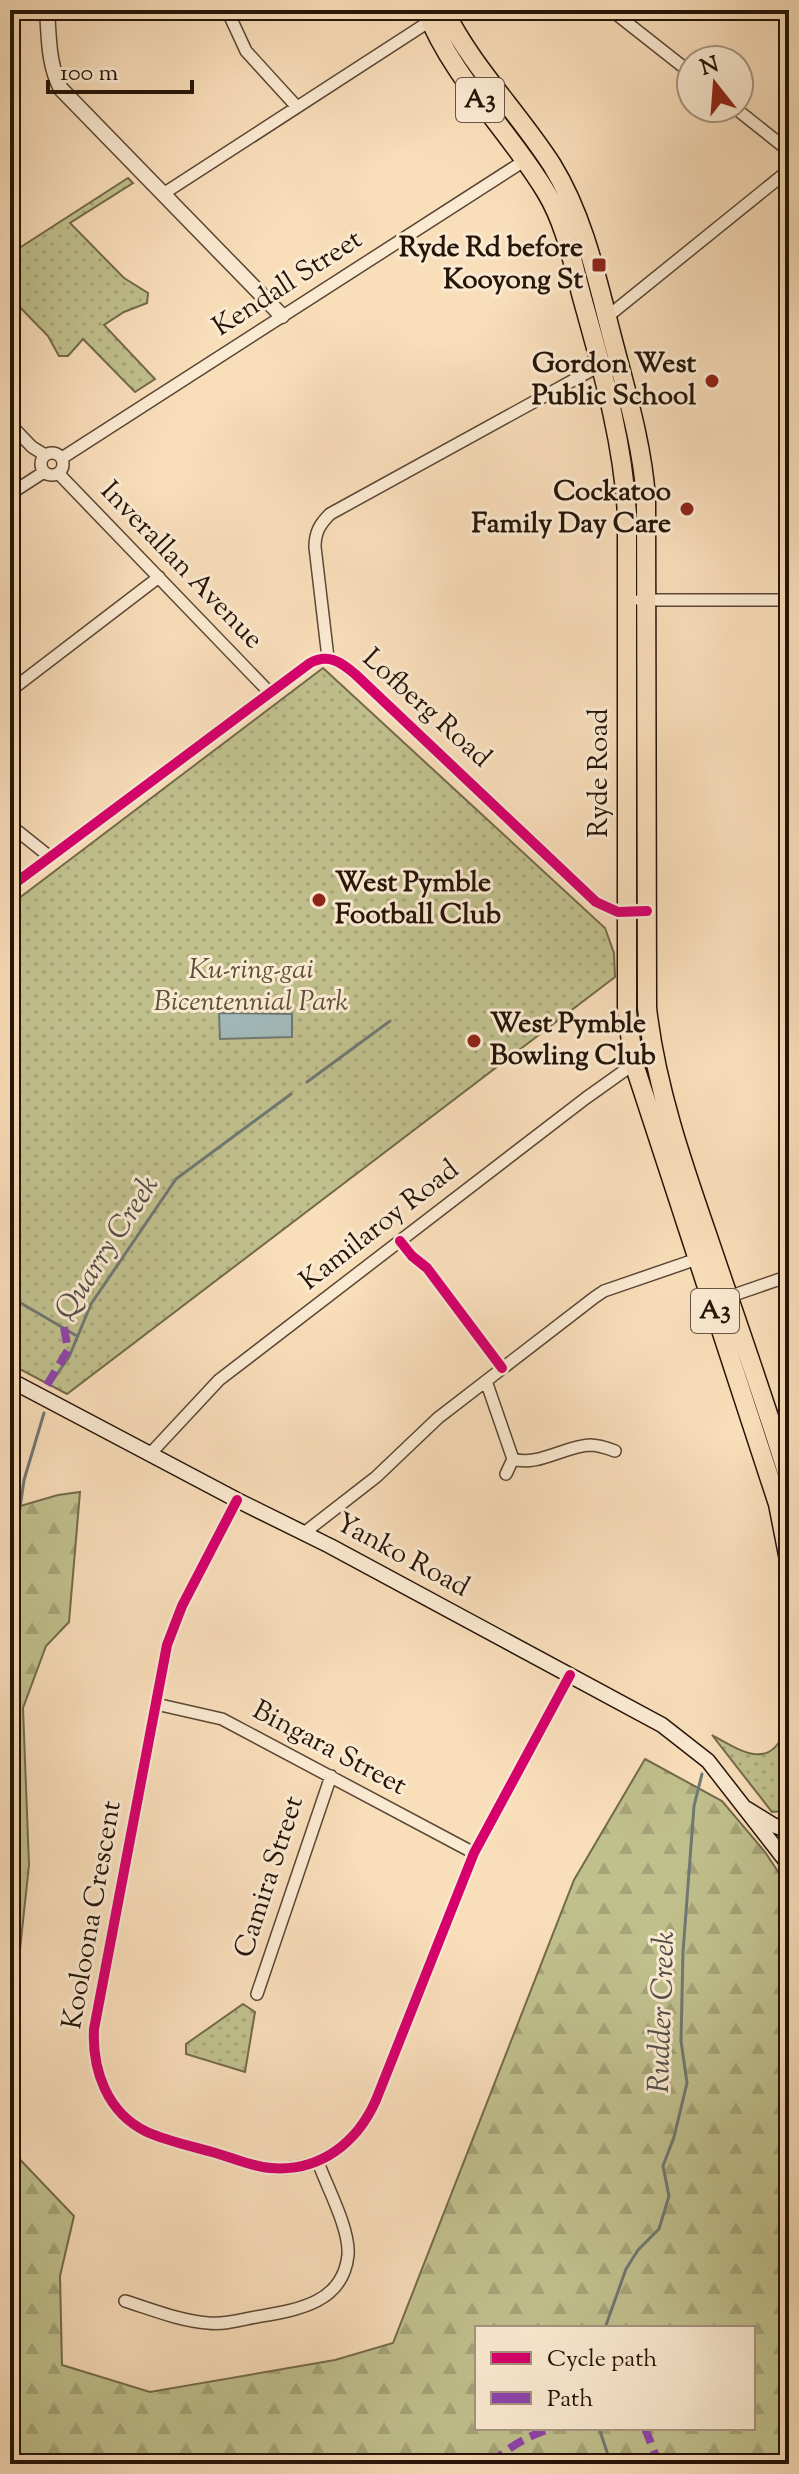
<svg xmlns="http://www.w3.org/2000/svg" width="799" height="2474" viewBox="0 0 799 2474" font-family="'Sorts Mill Goudy',serif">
<defs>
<pattern id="forest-firs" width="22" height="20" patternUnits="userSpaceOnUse" patternTransform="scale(2)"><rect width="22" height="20" fill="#c0c08d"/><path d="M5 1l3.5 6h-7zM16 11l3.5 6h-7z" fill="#a5a478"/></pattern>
<pattern id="park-dots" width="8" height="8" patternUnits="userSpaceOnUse" patternTransform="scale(2)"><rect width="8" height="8" fill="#c0c08d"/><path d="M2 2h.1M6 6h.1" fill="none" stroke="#a5a478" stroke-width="1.8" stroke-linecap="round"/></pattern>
</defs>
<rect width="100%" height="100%" fill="#f9deba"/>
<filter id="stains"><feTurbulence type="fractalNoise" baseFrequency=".0025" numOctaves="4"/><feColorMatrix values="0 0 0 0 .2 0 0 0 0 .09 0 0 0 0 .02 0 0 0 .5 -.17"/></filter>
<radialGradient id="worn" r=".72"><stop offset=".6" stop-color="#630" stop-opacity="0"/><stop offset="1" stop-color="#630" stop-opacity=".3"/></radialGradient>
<!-- forest -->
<path fill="url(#forest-firs)" stroke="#736a4a" stroke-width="2" fill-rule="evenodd" d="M80 1492 69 1622 46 1646 23 1708 29 1865 10 2043V1509L58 1495Z
M645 1759 722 1801 765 1852 783 1879 789 1979V2464H10V2149L74 2216 60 2276 62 2365 150 2392 335 2360 393 2343 574 1880ZM477 2328H753V2428H477Z"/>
<!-- park -->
<path fill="url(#park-dots)" stroke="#736a4a" stroke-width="2" d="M128 178 133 183 70 223 124 278 148 293 147 303 124 312 104 325 155 379 135 392 83 339 68 356H59L48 336 10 297V254Z
M323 668 605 928 614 953 615 977 67 1394 10 1364V905Z
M785 1730 783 1811 772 1812 712 1735C739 1750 770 1772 785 1730Z
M243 2004 255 2012 245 2072 186 2054V2044Z"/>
<!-- water -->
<path fill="#a2baba" stroke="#707873" stroke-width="2" d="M219 1013 292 1014V1037L220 1039Z"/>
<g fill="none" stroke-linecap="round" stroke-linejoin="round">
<!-- stream -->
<path stroke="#707873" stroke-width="3" d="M307 1082 390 1021
M10 1279 19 1302 77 1336
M52 1381 69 1357 91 1304 176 1179 291 1094
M10 1578 24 1480 44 1413
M605 2328 626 2269 638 2250 659 2229 669 2196 663 2166 674 2137 687 2083 681 2041 683 1952 694 1806 702 1774
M599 2428 611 2464"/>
<!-- minor casing -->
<g stroke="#5b4634" stroke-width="14">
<path id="minor" d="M227 10 246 51 297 107
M611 10 691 73
M735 108 789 151
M163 194 430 21
M607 317 789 170
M10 424 32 447 45 455
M41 464a11 11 0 1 1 22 0a11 11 0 1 1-22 0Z
M62 458 527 159
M58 473 270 693
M10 494 44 472
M640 600H789
M328 658 315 547C315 532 320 524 330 514L601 365
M10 691 159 577
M10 825 50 857
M10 887 310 663C328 653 341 662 355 674L596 902 618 912 647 911
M728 1297 789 1276
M486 1381 513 1459C537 1467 565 1446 590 1445 599 1445 607 1448 615 1451
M10 1396 18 1384
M150 1454 219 1380 586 1098 638 1061
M506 1474 513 1459
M237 1500 182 1606 167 1645 94 2029C92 2070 107 2113 147 2132 167 2141 191 2146 212 2152 231 2157 252 2167 271 2168 320 2172 357 2143 376 2100L474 1853 570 1675
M304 1533 376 1477 438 1418 595 1297 604 1291 697 1259
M156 1704 222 1719 474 1853
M257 1994 331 1776
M125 2301C151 2309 180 2321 208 2323 224 2325 240 2320 256 2317 296 2310 343 2304 348 2255 350 2229 327 2187 318 2162"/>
</g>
<!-- tertiary casing -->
<g stroke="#5b4634" stroke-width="17">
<path id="tertiary" d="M47 10C49 37 48 64 61 89L282 316"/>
</g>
<!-- secondary casing -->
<g stroke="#261408" stroke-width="17">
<path id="secondary" d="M10 1380 237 1500 330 1546 662 1725 708 1761 789 1865
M747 1809 773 1825 789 1831"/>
</g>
<!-- trunk casing -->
<g stroke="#261408" stroke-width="21">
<path id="trunk" d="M426 10C452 78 509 130 546 192 566 225 573 265 583 301 603 373 623 441 627 515V1012L634 1064 778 1504 789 1560
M444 10C472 67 518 112 552 165 584 217 597 279 612 337 626 391 642 443 646 498L647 1008C656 1087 682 1162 708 1237 735 1317 764 1398 789 1479"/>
</g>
<!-- minor -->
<use href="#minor" stroke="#fbead2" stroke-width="11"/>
<!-- tertiary -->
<use href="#tertiary" stroke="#fbead2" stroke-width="14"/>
<!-- secondary -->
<use href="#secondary" stroke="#fbead2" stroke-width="14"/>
<!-- trunk -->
<use href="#trunk" stroke="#f9deba" stroke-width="18"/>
<!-- quiet -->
<path stroke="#8e44ad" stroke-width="8" stroke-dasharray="16 8" stroke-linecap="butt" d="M47 1385 68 1350 64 1327 68 1319
M645 2428 659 2464
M491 2464C508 2447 529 2435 553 2428"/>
<!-- cycleway casing -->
<g stroke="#fbead2" stroke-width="15">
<path id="cycleway" d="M10 887 310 663C328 653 341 662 355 674L596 902 618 912 647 911
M400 1241 412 1256 427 1268 502 1368
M237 1500 182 1606 167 1645 94 2029C92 2070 107 2113 147 2132 167 2141 191 2146 212 2152 231 2157 252 2167 271 2168 320 2172 357 2143 376 2100L474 1853 570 1675"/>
</g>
<!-- cycleway -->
<use href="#cycleway" stroke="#d6006c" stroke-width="10"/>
</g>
<!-- markers -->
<g fill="#8f2418" stroke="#fbead2" stroke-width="3">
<rect x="591" y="257" width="16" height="16" rx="4"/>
<circle cx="712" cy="381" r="8"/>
<circle cx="687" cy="509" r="8"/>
<circle cx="319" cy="900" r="8"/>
<circle cx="474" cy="1041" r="8"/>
</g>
<g text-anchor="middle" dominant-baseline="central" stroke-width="6" stroke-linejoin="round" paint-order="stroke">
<!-- shield labels -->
<g fill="#fbead2" stroke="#665445" stroke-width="2">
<rect x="456" y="78" width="48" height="44" rx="6"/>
<rect x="691" y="1289" width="48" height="44" rx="6"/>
</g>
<g font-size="26" font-weight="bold" fill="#261408">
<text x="480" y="100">A3</text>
<text x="715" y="1311">A3</text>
</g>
<!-- poi labels -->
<g font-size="28" font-weight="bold" fill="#261408" stroke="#fbead2" text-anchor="end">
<text x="583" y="249">Ryde Rd before<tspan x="583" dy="32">Kooyong St</tspan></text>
<text x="696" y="365">Gordon West<tspan x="696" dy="32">Public School</tspan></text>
<text x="671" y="493">Cockatoo<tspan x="671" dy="32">Family Day Care</tspan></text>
<text x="335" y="884" text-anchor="start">West Pymble<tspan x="335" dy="32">Football Club</tspan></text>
<text x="490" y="1025" text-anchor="start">West Pymble<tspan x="490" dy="32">Bowling Club</tspan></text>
</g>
<!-- street labels -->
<g font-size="28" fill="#261408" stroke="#fbead2">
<text transform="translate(288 284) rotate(-33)">Kendall Street</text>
<text transform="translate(181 566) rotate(46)">Inverallan Avenue</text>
<text transform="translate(426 709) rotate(42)">Lofberg Road</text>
<text transform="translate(600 773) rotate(-90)">Ryde Road</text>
<text transform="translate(380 1226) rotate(-38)">Kamilaroy Road</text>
<text transform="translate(402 1556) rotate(28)">Yanko Road</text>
<text transform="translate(329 1749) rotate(28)">Bingara Street</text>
<text transform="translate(270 1877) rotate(-72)">Camira Street</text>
<text transform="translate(93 1915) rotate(-80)">Kooloona Crescent</text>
</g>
<!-- park labels -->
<g font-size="28" font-style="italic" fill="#5c5037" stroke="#fbead2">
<text x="251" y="971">Ku-ring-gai<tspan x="251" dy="32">Bicentennial Park</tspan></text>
</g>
<!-- water labels -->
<g font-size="30" font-style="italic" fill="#514e46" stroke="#fbead2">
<text transform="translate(108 1248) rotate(-57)">Quarry Creek</text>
<text transform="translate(663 2012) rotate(-88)">Rudder Creek</text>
</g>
</g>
<!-- margin -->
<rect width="799" height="2474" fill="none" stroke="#f9deba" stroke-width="40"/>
<rect x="12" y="12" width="775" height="2450" fill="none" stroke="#261408" stroke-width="4"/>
<rect x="20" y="20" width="759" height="2434" fill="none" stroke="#261408" stroke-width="2"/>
<!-- legend -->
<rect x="475" y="2326" width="280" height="104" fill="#fbead2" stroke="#a69481" stroke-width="2"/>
<rect x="491" y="2352" width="40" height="12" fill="#d6006c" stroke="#a69481" stroke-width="2"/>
<text x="547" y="2366" font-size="24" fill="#261408">Cycle path</text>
<rect x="491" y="2392" width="40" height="12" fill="#8e44ad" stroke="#a69481" stroke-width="2"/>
<text x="547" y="2406" font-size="24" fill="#261408">Path</text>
<!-- north arrow -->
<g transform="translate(715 84) rotate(343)"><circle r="38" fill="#fbead2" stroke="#a69481" stroke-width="2"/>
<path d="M0-6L14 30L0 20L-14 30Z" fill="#8f2418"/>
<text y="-12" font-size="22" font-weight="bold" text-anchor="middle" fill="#261408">N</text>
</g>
<!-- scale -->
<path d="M48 80v12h144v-12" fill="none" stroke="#261408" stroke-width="4"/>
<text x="60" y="80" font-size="24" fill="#261408" stroke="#fbead2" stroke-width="6" paint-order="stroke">100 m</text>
<rect width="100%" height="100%" filter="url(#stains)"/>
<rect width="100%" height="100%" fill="url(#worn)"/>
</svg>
